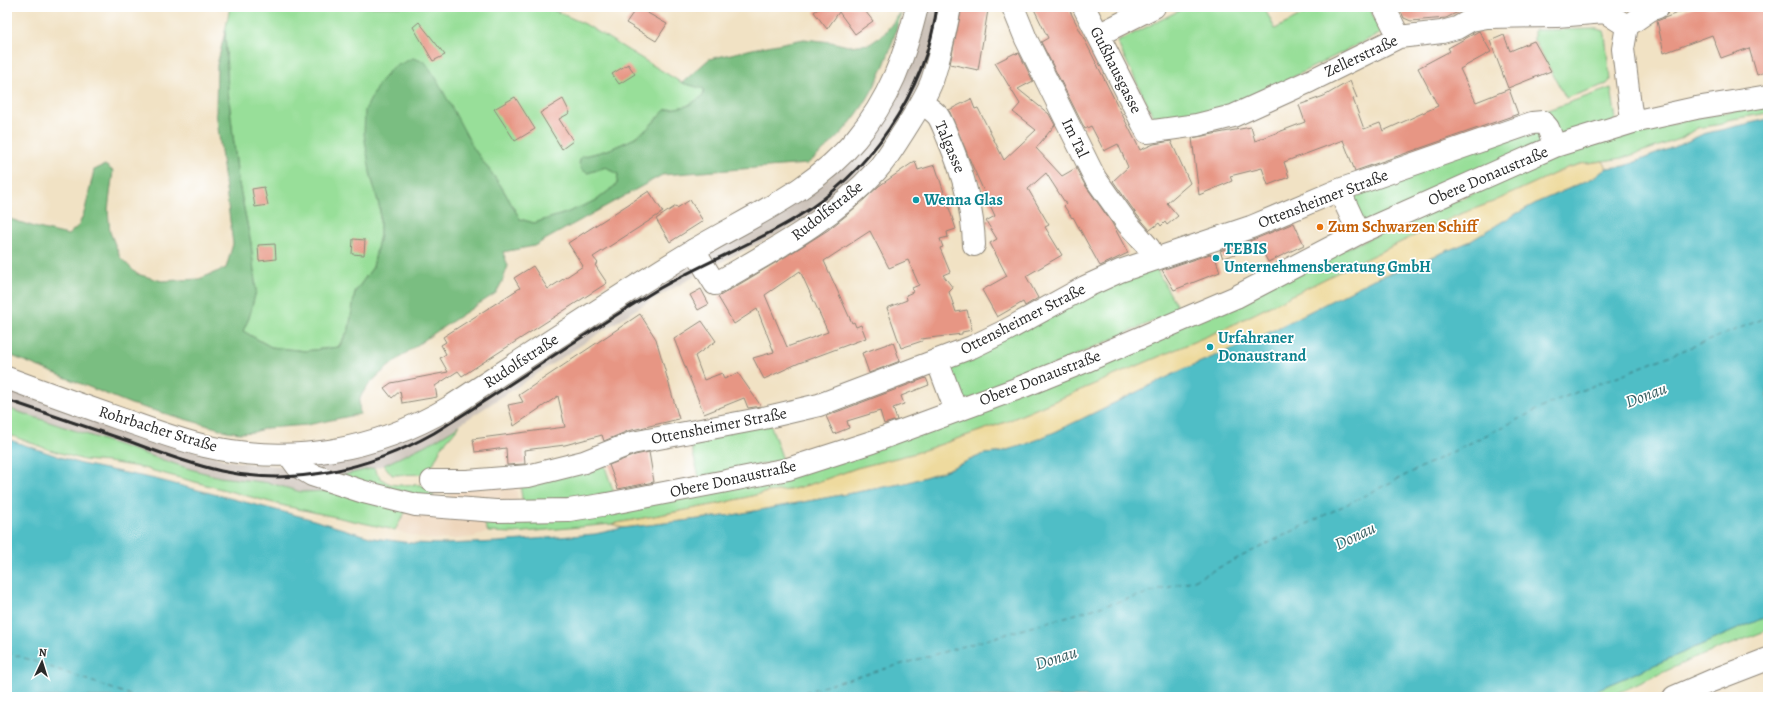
<svg xmlns="http://www.w3.org/2000/svg" width="1775" height="704" viewBox="0 0 1775 704" font-family="Alegreya,serif">
<rect width="100%" height="100%" fill="#fff"/>
<filter id="ink" filterUnits="userSpaceOnUse"><feTurbulence type="fractalNoise" baseFrequency=".025" numOctaves="2"/><feDisplacementMap in="SourceGraphic" scale="8" xChannelSelector="R" yChannelSelector="G"/><feConvolveMatrix kernelMatrix="1 2 1 2 8 2 1 2 1" color-interpolation-filters="sRGB"/></filter>
<filter id="wash" filterUnits="userSpaceOnUse"><feTurbulence type="fractalNoise" baseFrequency=".012" numOctaves="4" result="noise"/><feDisplacementMap in="SourceGraphic" scale="16" xChannelSelector="R" yChannelSelector="G"/><feGaussianBlur stdDeviation="0.9" result="paint"/><feColorMatrix in="noise" values="0 0 0 0 0 0 0 0 0 0 0 0 0 0 0 0 0 1.4 0 .05"/><feComposite in="paint" operator="in"/></filter>
<g filter="url(#wash)">
<rect width="100%" height="100%" fill="#f1e2c4"/>
<!-- built -->
<path fill="#eed6bb" d="M516 484 518 505 449 504 448 488Z
M406 511 483 520 488 532 473 537 455 539H428L410 535 395 530Z"/>
<!-- industrial -->
<path fill="#ccc2b9" d="M927 7H944L920 83 906 112 869 165 820 209 786 230 715 265 708 254 828 179Z
M688 264 697 275 638 308 434 441 384 465 359 473 335 477 309 465 342 458Z
M7 389 226 460 254 464 285 466 328 491 301 492 270 483 220 477 190 469 7 408Z"/>
<!-- green -->
<path fill="#98df99" stroke="#628562" d="M230 7H546L585 24 682 83 705 89 704 96 687 106 665 110 647 129 631 140 608 150 581 157 588 173 606 167 618 174 617 184 597 200 566 213 534 223 520 219 501 186 474 149 370 172 380 209V235L373 267 355 292 349 329 338 347 305 351 271 347 243 331 249 318 256 291 251 243 238 179 228 91 225 32Z
M1186 7H1264L1275 29 1318 7H1369L1381 33 1241 103 1222 110 1156 122 1117 42Z
M1598 29 1604 31 1605 35 1610 80 1607 84 1566 98 1534 40V30Z
M1611 88 1616 119 1582 144 1350 241 1352 178Z
M1768 105V113L1727 120 1722 124 1697 128 1680 139 1623 158 1581 164 1567 168 1493 202 1458 215 1355 264 1224 329 1003 423 916 453 857 468 815 483 790 490 768 492 723 503 612 524 514 533 488 532 483 520 780 479 1352 246 1569 152 1689 119Z
M1154 265 1179 310 973 400 957 398 950 362Z
M7 408 190 469 220 477 270 483 301 492 328 491 406 511 395 530 285 506 139 467 108 462 84 460 50 450 7 434Z
M770 423 783 460 699 477 689 437Z
M460 425 442 446 428 474 392 475 384 465 434 441Z
M603 461 614 493 523 505 520 484Z
M374 468C390 499 411 475 433 490V498L335 477Z
M1768 616V630L1690 660 1609 697H1580Z"/>
<!-- forest -->
<path fill="#7abe81" stroke="#527456" d="M901 12C885 77 861 123 807 164L662 175 534 246 503 252 508 266 502 282 496 293C470 310 366 373 360 399 358 403 360 410 360 414L307 425 267 428 254 432 240 433 227 431 131 404 7 354V218L38 228 68 235 79 225 85 210 94 170 105 165 113 171 108 210 110 232 120 257 137 274 162 281 199 279 226 268 233 244 216 112 217 65 225 32 228 91 238 179 251 243 256 291 249 318 243 331 271 347 305 351 339 347 349 329 355 292 373 267 380 235V209L370 172 364 134 365 110 379 83 392 68 413 58 425 62 436 78 474 149 501 186 520 219 534 223 566 213 597 200 617 184 618 174 606 167 588 173 582 170 579 163 581 157 608 150 631 140 647 129 665 110 687 106 703 96 704 89 682 83 709 59 757 48 804 39 831 42 848 46 870 44 884 34Z"/>
<!-- sand -->
<path fill="#eeda9e" stroke="#8c8264" d="M1603 161 1607 168 1593 178 1538 202 1505 220 1471 241 1403 269 1374 279 1256 339 1184 369 1057 431 1027 444 997 453 984 454 944 471 906 483 733 515 623 528 612 524 723 503 768 492 790 490 815 483 857 468 916 453 1003 423 1224 329 1355 264 1458 215 1493 202 1567 168 1581 164Z"/>
<!-- water -->
<path fill="#4fbec6" stroke="#3d7478" d="M1768 119V616L1580 697H7V439L81 464 155 479 307 518 373 538 411 543 445 544 498 542 595 534 623 528 733 515 906 483 944 471 984 454 997 453 1027 444 1057 431 1184 369 1256 339 1374 279 1403 269 1471 241 1505 220 1538 202 1593 178 1607 168 1625 166 1684 143 1703 134Z"/>
<g fill="none" stroke-linecap="round" stroke-linejoin="round">
<!-- ferry -->
<path stroke="#385e61" stroke-width="1" stroke-dasharray="5 4" stroke-linecap="butt" d="M7 652 136 697
M787 697 1194 580 1557 400 1768 317"/>
</g>
<g id="blocks">
<!-- building -->
<path fill="#e79684" fill-rule="evenodd" d="M637 7 667 24 656 41 626 23Z
M821 7H862L873 21 855 34 839 12 827 29 814 12Z
M962 7H981V9L988 10 978 70 950 64Z
M1033 7H1068L1140 150 1154 144 1171 141 1190 183 1167 203 1178 216 1167 225 1165 222 1161 226 1159 223 1150 230 1137 215 1113 181 1128 167 1118 144 1104 151 1091 126 1085 129 1041 42 1048 38Z
M1399 7H1464V9L1446 18 1411 21 1404 18Z
M1692 7H1768V71L1757 75 1749 48 1721 58 1712 35 1664 53 1657 21Z
M419 22 445 55 433 61 413 27Z
M1479 31 1491 52 1460 69 1476 102 1509 89 1518 114 1355 171 1343 140 1284 162 1289 177 1268 185 1262 168 1230 176 1232 181 1199 195 1192 138 1251 127 1255 141 1305 122 1299 105 1324 96 1350 81 1357 98 1353 99 1364 129 1380 123 1383 131 1438 106 1418 68 1450 51 1448 48Z
M1504 35 1510 51 1534 41 1551 71 1508 88 1490 41Z
M1015 53 1016 54 1019 53 1033 81 1018 89 1049 114 1055 125 1036 148 1062 176 1076 168 1085 185 1112 223 1128 253 1100 266 1073 217 1072 218 1064 206 1066 204 1046 173 1028 189 1049 225 1045 227 1062 255 1026 276 1038 298 1025 306 1023 302 997 317 982 290 1007 276 990 243 997 239 986 221 995 216 972 165 949 110 971 99 975 109 978 108 1004 160 1036 130 1013 112 1020 104 995 63Z
M628 64 635 74 619 84 612 74Z
M515 97 535 129 515 141 494 109Z
M563 99 570 113 559 119 573 141 562 149 540 113Z
M915 161 918 170 935 165 956 229 947 232 948 237 940 239 943 247 940 248 950 272 943 275 953 288 949 292 956 312 967 310 972 330 962 332V334L921 339 922 341 901 348 887 308 907 300 906 295 913 292 912 288 919 285 908 260 889 268 870 231 824 261 852 323 854 322 856 327 861 325 866 338 799 363 764 379 753 358 774 352 757 309 734 324 718 297 785 257 828 230 848 214 879 186ZM800 271 828 332 787 347 765 295Z
M264 187 268 205 255 207 252 189Z
M649 191 663 212 593 257 598 263 595 265 607 283 462 376 458 371 435 386 437 397 402 403 400 391 392 398 384 388 391 383 448 372 440 358 446 354 441 345 446 342 443 337 520 288 514 278 533 266 548 289 583 266 568 243Z
M690 200 703 221 670 242 656 219 676 206 677 208Z
M1294 223 1304 245 1268 262 1260 246 1223 258 1220 251 1255 239Z
M353 239 365 240 364 255 352 254Z
M275 244 276 259 259 261 258 245Z
M1210 254 1216 260 1220 272 1174 290 1162 270Z
M701 289 709 304 698 310 690 295Z
M640 314 656 339 679 419 628 431 604 441 602 435 565 445 524 450 525 464 507 465 506 448 475 452 473 439 565 427 558 396 514 426 508 405 523 402 519 395Z
M702 321 716 341 695 356 704 380 722 373 724 379 738 373 761 406 748 408 744 398 704 414 674 339Z
M893 342 900 361 869 373 862 353Z
M926 378 929 385 901 396 904 404 893 408 897 420 884 424 880 411 847 421 849 428 834 434 826 416Z
M649 452 654 482 618 489 609 465 635 455Z"/>
</g>
</g>
<g filter="url(#ink)">
<use href="#blocks" fill-opacity="0" stroke="#8e8678" stroke-width="1"/>
<g fill="none" stroke-linecap="round" stroke-linejoin="round">
<!-- minor casing -->
<g stroke="#8e8678" stroke-width="24">
<path id="minor" d="M1013 7 1026 39 1095 178 1127 223 1149 248 1154 259
M1084 7 1147 132 1197 125 1233 116 1310 81 1399 37 1442 32 1457 28 1471 20 1487 17 1557 16 1605 12 1627 26
M1384 7 1399 37
M1098 35 1154 7
M921 103C927 107 933 110 938 116 942 122 945 131 948 138 963 173 973 208 974 245
M1633 122 1630 106 1623 49 1627 26 1650 10 1658 7
M1339 190 1359 233
M694 250 715 284C771 251 832 220 876 171 887 159 895 145 904 131 914 115 925 99 932 81 940 57 945 32 950 7
M937 360 956 411
M289 455 297 466 312 475 364 492 416 505 496 511 569 510 602 505 788 469 872 442 1019 388 1086 361 1236 297 1359 233 1555 146 1633 122 1696 108 1768 96
M432 481H467L528 476 584 462 632 443 759 419 819 405 972 347 1005 331 1085 287 1120 271 1251 227 1339 190 1532 123 1543 122 1548 128 1555 146"/>
</g>
<!-- major casing -->
<g stroke="#8e8678" stroke-width="24">
<path id="major" d="M7 378C44 392 81 405 118 418 147 428 175 439 205 446 289 466 376 451 450 407 531 354 612 300 694 250 751 216 813 191 856 139 889 100 905 56 917 7
M1674 697 1711 681 1768 659"/>
</g>
<!-- minor -->
<use href="#minor" stroke="#fff" stroke-width="22"/>
<!-- major -->
<use href="#major" stroke="#fff" stroke-width="22"/>
<!-- rail -->
<path stroke="#2b2b2b" stroke-width="3" d="M7 400C48 414 90 428 131 442 160 453 190 464 221 471 294 487 370 469 434 433 510 386 583 334 660 288 703 263 751 245 794 219 869 174 925 94 937 7"/>
</g>
</g>
<!-- markers -->
<g fill="#0f9aa8" stroke="#fff" stroke-width="1.5">
<circle cx="916" cy="200" r="4"/>
<circle cx="1216" cy="258" r="4"/>
<circle cx="1210" cy="347" r="4"/>
</g>
<circle fill="#e8710a" stroke="#fff" stroke-width="1.5" cx="1320" cy="227" r="4"/>
<g text-anchor="middle" dominant-baseline="central" stroke-width="3.5" stroke-linejoin="round" paint-order="stroke">
<!-- street labels -->
<g font-size="16" fill="#2b2b2b" stroke="#fff">
<text transform="translate(1361 56) rotate(-25)">Zellerstraße</text>
<text transform="translate(1116 70) rotate(63)">Gußhausgasse</text>
<text transform="translate(1075 138) rotate(64)">Im Tal</text>
<text transform="translate(950 147) rotate(67)">Talgasse</text>
<text transform="translate(1488 176) rotate(-23)">Obere Donaustraße</text>
<text transform="translate(1323 199) rotate(-21)">Ottensheimer Straße</text>
<text transform="translate(827 211) rotate(-38)">Rudolfstraße</text>
<text transform="translate(1023 319) rotate(-27)">Ottensheimer Straße</text>
<text transform="translate(521 361) rotate(-33)">Rudolfstraße</text>
<text transform="translate(1040 378) rotate(-21)">Obere Donaustraße</text>
<text transform="translate(719 426) rotate(-11)">Ottensheimer Straße</text>
<text transform="translate(158 429) rotate(17)">Rohrbacher Straße</text>
<text transform="translate(733 479) rotate(-12)">Obere Donaustraße</text>
</g>
<!-- culture labels -->
<g font-size="16" font-weight="bold" fill="#0d838f" stroke="#fff" text-anchor="start">
<text x="924" y="200">Wenna Glas</text>
<text x="1224" y="249">TEBIS<tspan x="1224" dy="18">Unternehmensberatung GmbH</tspan></text>
<text x="1218" y="338">Urfahraner<tspan x="1218" dy="18">Donaustrand</tspan></text>
</g>
<!-- food labels -->
<g font-size="16" font-weight="bold" fill="#c56008" stroke="#fff" text-anchor="start">
<text x="1328" y="227">Zum Schwarzen Schiff</text>
</g>
<!-- water labels -->
<g font-size="17" font-style="italic" fill="#385e61" stroke="#fff">
<text transform="translate(1646 395) rotate(-21)">Donau</text>
<text transform="translate(1355 536) rotate(-26)">Donau</text>
<text transform="translate(1056 658) rotate(-18)">Donau</text>
</g>
</g>
<!-- margin -->
<rect width="1775" height="704" fill="none" stroke="#fff" stroke-width="24"/>
<!-- north arrow -->
<g transform="translate(42 662) rotate(4)" stroke="#ffffff" stroke-width="3" paint-order="stroke">
<path d="M0-3L7 15L0 10L-7 15Z" fill="#2b2b2b"/>
<text y="-6" font-size="11" font-weight="bold" text-anchor="middle" fill="#2b2b2b">N</text>
</g>
</svg>
